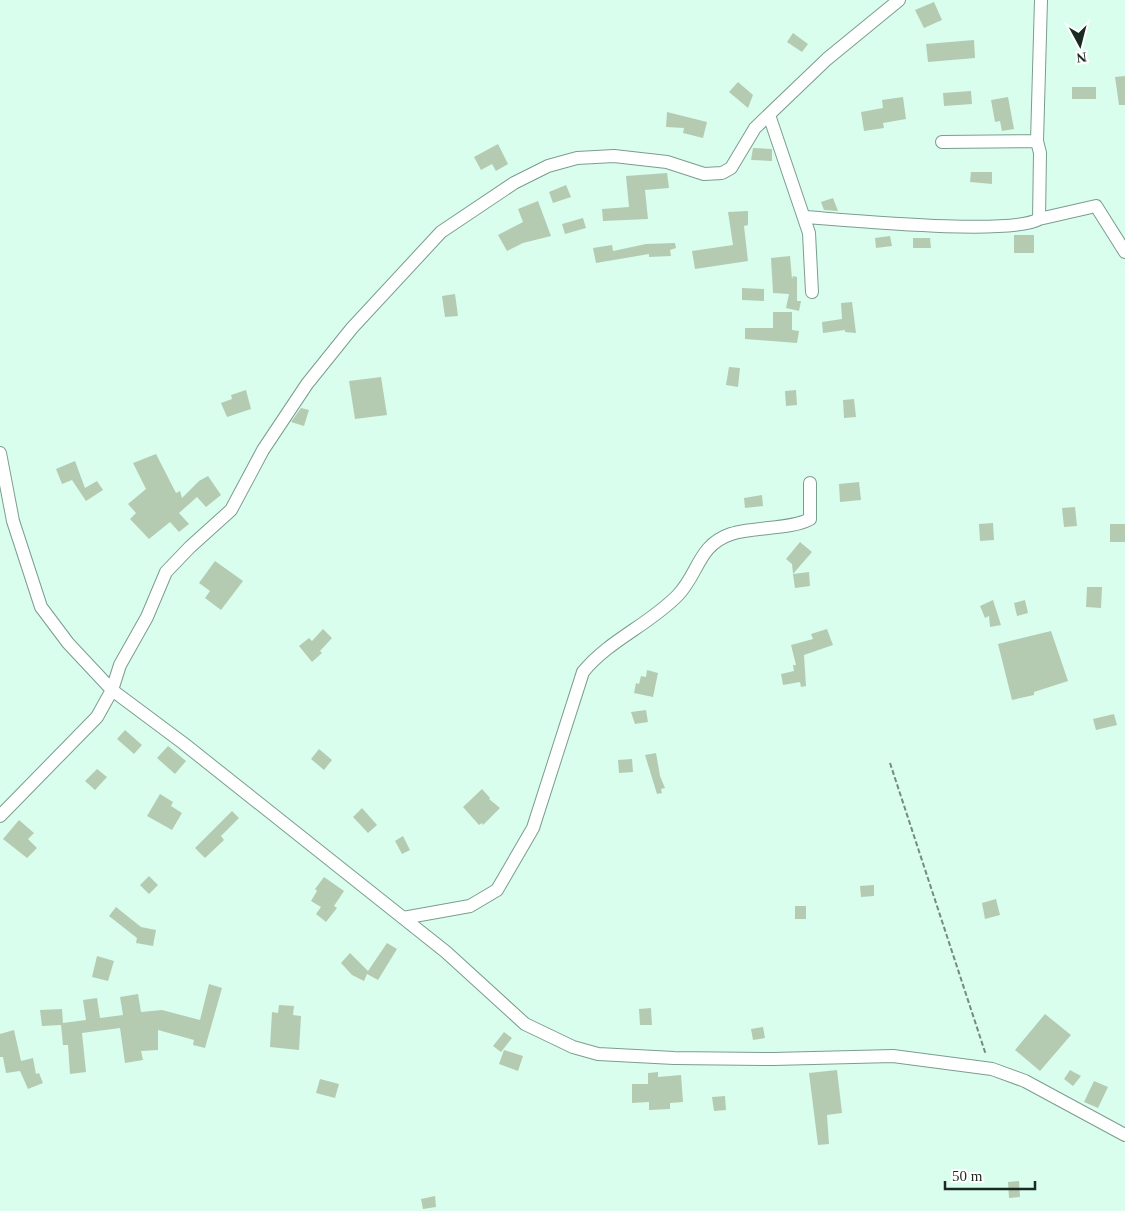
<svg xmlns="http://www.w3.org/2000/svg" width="1125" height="1211" viewBox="0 0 1125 1211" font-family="Georgia,serif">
<rect width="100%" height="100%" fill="#d9feee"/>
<!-- building -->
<path fill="#b4cbb1" d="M934 2 942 20 924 28 915 10Z
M793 33 808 44 802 52 787 42Z
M974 40 975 58 928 62 926 44Z
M1125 76V105H1119L1115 77Z
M738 82 753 95 748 108 729 92Z
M1072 87H1096V99H1072Z
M971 91 972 104 944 106 943 93Z
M903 97 906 119 883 123 884 128 864 131 861 112 883 108 882 100Z
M1008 97 1014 129 1002 131 1000 121 995 122 991 100Z
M667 112 707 122 703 138 683 133 684 128 666 127Z
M498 144 508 164 496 171 492 164 481 170 474 157Z
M753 148 772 149V161L751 160Z
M971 172H992V184L970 182Z
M667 173 669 188 645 190 648 219 603 221 602 209 629 207 626 176Z
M566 185 571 197 553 203 549 192Z
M833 198 838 211 824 210 821 202Z
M538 201 551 236 523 243 507 251 498 235 523 222 518 209Z
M748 211V225L744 226 748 261 695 269 692 251 733 245 728 212Z
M583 218 586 228 565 234 562 224Z
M1014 235H1034V253H1014Z
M890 236 892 246 876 248 875 238Z
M913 238H930L931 248H913Z
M675 243 676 248 670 250 671 256 649 257V254L596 263 593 248 612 245 613 251 646 244Z
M790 256 792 279 793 276 797 277V301H801L799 311 786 308 789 294 773 293 771 258Z
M742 288 764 289V301L742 300Z
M455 294 458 316 445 317 442 296Z
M852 302 856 333 845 332V330L823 333 822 322 842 319 841 303Z
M773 312H792V330L799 331 797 343 745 339V328H773Z
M729 367 740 368 738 387 726 385Z
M381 377 387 415 355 419 349 381Z
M246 390 251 409 227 417 221 403 232 399 231 395Z
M796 390 797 405 786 406 785 391Z
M854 399 856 417 844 418 843 400Z
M301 408 309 410 304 426 291 422Z
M156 454 176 493 180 491 182 498 199 481 208 476 221 495 206 507 197 497 179 513 189 524 179 532 170 522 149 539 130 519 136 513 128 504 146 489 133 463Z
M75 461 85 488 97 481 103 490 86 501 72 480 62 484 56 469Z
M859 482 861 500 840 502 839 484Z
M762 495 763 506 745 508 744 498Z
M1075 507 1077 526 1064 527 1062 508Z
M993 523 994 540 980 541 979 524Z
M1110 524H1125V542H1110Z
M800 542 812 552 793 574 792 564 786 559Z
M215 561 243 581 221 610 205 598 210 591 199 583Z
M809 572 810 586 795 588 793 574Z
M1087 587H1102L1101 608 1086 607Z
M993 600 1001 625 990 627 989 616 985 618 980 606Z
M1025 600 1028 613 1017 616 1014 603Z
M323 629 332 638 320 651 322 653 312 662 299 646 309 638 312 641Z
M827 629 833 645 804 655 806 686 801 687 800 682 783 685 781 674 794 671 793 665H796L791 645 813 639 811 634Z
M1051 631 1068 681 1034 692V695L1012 700 998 644Z
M647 670 658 673 653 697 634 693 636 683 639 684 641 676 646 677Z
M646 710 648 722 635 724 631 712Z
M1114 714 1117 725 1096 730 1093 719Z
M125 730 142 745 134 754 117 739Z
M168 746 186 761 175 774 157 758Z
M319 749 332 760 324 770 311 759Z
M656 753 660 776 665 788 661 789 662 793 657 794 645 755Z
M632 759 633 772 619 773 618 760Z
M97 769 107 777 95 790 85 781Z
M482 789 490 798 489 799 500 808 483 825 482 823 479 825 463 807Z
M160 794 173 802 171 806 182 813 172 830 147 816Z
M362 808 377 825 368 833 353 817Z
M232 811 239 818 221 836 224 840 205 858 195 848Z
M19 820 34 833 28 839 37 848 27 858 3 839Z
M403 836 410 850 402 854 395 841Z
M149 876 158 885 149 894 140 885Z
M324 877 344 891 334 906 337 908 326 922 316 914 321 907 311 901 317 891 315 889Z
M874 885V896L861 897 860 886Z
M996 899 1000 915 985 919 982 903Z
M795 906H806V919H795Z
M116 907 141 927 156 930 153 946 136 943 137 938 109 916Z
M387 943 397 949 378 980 367 974 364 981 352 975 341 963 350 953 368 971Z
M97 956 114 961 108 981 92 977Z
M209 984 222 988 205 1048 193 1045 194 1040 158 1030V1050L141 1051 143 1060 125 1063 120 1028 82 1033 86 1072 70 1074 68 1045H63L61 1025 42 1026 40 1010 62 1009 63 1023 86 1020 83 1000 97 998 100 1018 123 1015 120 997 138 994 141 1012 162 1010 200 1020Z
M279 1005 294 1006 293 1015 301 1016 299 1050 270 1047 272 1012 278 1013Z
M651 1008 652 1025H640L639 1009Z
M1045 1014 1071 1035 1040 1071 1015 1050Z
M763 1027 765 1038 753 1040 751 1029Z
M14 1030 21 1061 33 1058 36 1074 39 1073 43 1083 28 1089 20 1071 6 1073 3 1057H0V1034Z
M504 1032 512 1038 501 1052 493 1046Z
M504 1050 523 1056 518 1071 499 1064Z
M837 1070 842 1113 827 1115 829 1144 818 1145 809 1073Z
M1070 1070 1081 1076 1073 1086 1064 1079Z
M658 1072V1077L681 1075 683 1102 670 1103V1109L649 1110V1102L632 1103V1084H648V1073Z
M320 1079 339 1084 335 1098 316 1093Z
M1094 1081 1108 1087 1098 1108 1084 1102Z
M725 1096 726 1110 714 1111 712 1097Z
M1019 1181 1020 1197 1009 1198 1008 1182Z
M435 1196 436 1207 423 1209 421 1199Z"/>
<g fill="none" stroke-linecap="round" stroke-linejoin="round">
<!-- minor casing -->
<g stroke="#7b9d8f" stroke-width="14">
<path id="minor" d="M899 0 827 59 755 128 731 168 722 173 704 174 667 162 614 156 577 158 548 166 514 183 441 232 352 328 307 384 263 450 231 510 190 547 166 572 147 617 120 665 112 690 183 743 446 952 525 1024 573 1047 598 1054 674 1058 773 1059 893 1056 992 1069 1025 1081 1125 1135
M769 115 809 233 812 292
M942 142 1037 141
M805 217C847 220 1012 236 1039 219L1096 206 1125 252
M1039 219 1040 153 1037 141 1041 0
M0 453 13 521 41 607 68 643 112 690 97 717 0 816
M403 918 470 906 497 890 533 828 583 672C609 640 649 625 678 595 699 573 698 545 731 534 752 527 793 529 810 519V483"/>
</g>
<!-- path -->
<path stroke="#738c81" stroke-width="2" stroke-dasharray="5 2.5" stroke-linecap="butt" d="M890 763 986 1055"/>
<!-- minor -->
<use href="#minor" stroke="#fff" stroke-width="12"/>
</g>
<!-- north arrow -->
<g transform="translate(1080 45) rotate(173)" stroke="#ffffff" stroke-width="4" paint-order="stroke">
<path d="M0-4L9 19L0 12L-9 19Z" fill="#1b2923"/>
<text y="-8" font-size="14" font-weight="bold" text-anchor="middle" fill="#1b2923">N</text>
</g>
<!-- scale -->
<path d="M945 1181v8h90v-8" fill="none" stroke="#1b2923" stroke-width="2.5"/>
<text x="952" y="1181" font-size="15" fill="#1b2923" stroke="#ffffff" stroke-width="4" paint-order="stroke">50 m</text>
</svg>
